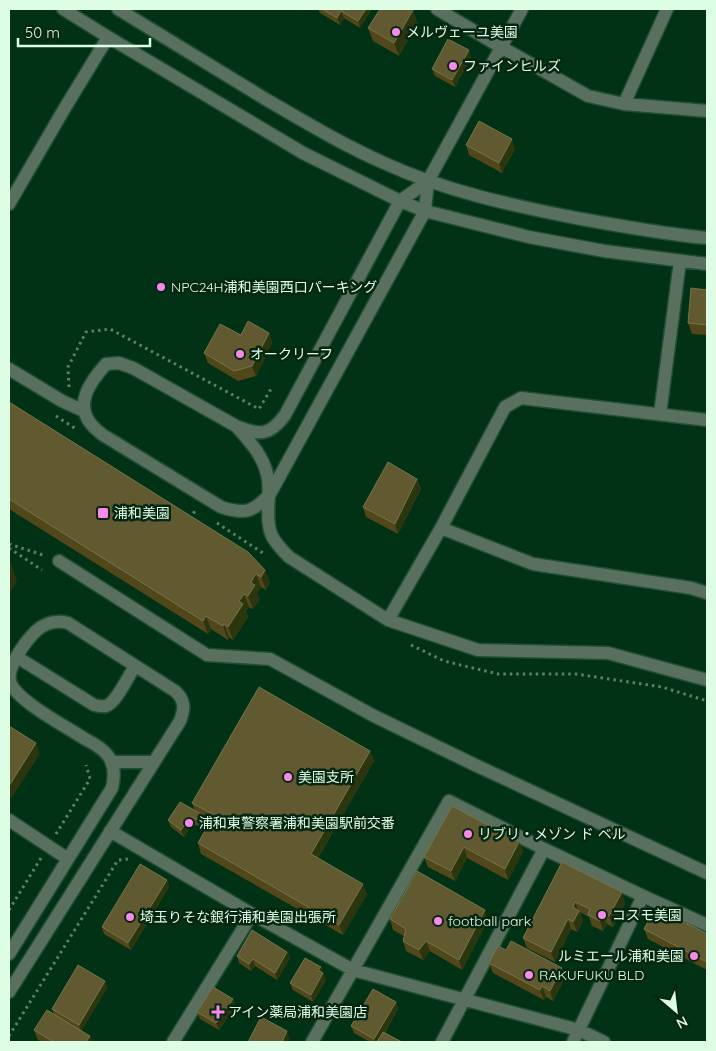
<svg xmlns="http://www.w3.org/2000/svg" width="716" height="1051" viewBox="0 0 716 1051" font-family="Quicksand,'Noto Sans JP',sans-serif">
<rect width="100%" height="100%" fill="#013215"/>
<g fill="none" stroke-linecap="round" stroke-linejoin="round">
<!-- minor casing -->
<g stroke="#204e32" stroke-width="15">
<path id="minor" d="M63 9 108 37 303 153 400 201 425 211 529 237 604 251 707 264
M118 9C168 39 217 70 267 100 305 122 343 145 384 163 445 191 510 205 576 218 620 226 663 234 707 238
M437 9 501 47 588 96 624 104 707 111
M624 104 667 9
M428 181 400 201 285 415C269 437 259 435 236 426L133 368 119 363 106 364C91 381 74 403 91 424 94 428 99 432 103 435L221 507C245 515 253 512 270 494L425 211 428 181 522 9
M9 204 63 111 108 37
M9 369 62 401 84 411
M660 414 680 261
M238 428C250 442 263 456 267 474 272 493 264 519 272 536 276 544 283 551 289 557L388 620 478 650 608 653 707 680
M441 528 533 564 691 588 707 593
M59 561 207 655 270 659 374 716 473 764 707 873
M388 620 441 528 505 407 521 398 707 420
M17 657 94 705C98 706 102 707 106 706 116 703 129 675 135 666
M112 762H154
M9 820 68 859
M110 831 252 914 353 970 579 1030 604 1042
M544 849 643 896
M9 954 112 788C114 778 115 770 111 761 107 751 95 744 85 739 67 727 19 702 11 684 4 669 26 641 36 631 46 622 56 620 68 623L175 691C185 700 185 708 180 721L9 992
M173 1042 252 914
M312 1042 449 801 544 849 442 1042
M573 1042 643 896 707 925"/>
</g>
<!-- path -->
<path stroke="#598367" stroke-width="3" stroke-dasharray="2.5 4" stroke-linecap="butt" d="M69 387 68 367 86 332 110 329 259 409 271 389
M56 416 76 429
M190 519 196 509
M217 523 266 555
M9 544 46 556
M9 548 42 570
M411 645 444 661 498 674H576L662 687 707 701
M56 834 90 779 86 765
M9 910 41 858
M9 1036 118 860 128 859"/>
<!-- minor -->
<use href="#minor" stroke="#5a705f" stroke-width="12"/>
</g>
<!-- wall -->
<path fill="#52471a" d="M318 9H372L360 28 344 18 340 25 320 13Z
M418 23 399 56 373 41 368 28Z
M471 57 455 87 435 76 432 69Z
M466 145 515 149 502 173 469 155Z
M707 290V335L692 334 688 323Z
M269 333 272 343 256 376 238 381 208 363 204 353Z
M9 402 265 570 270 583 266 590 261 587 258 591 257 593 260 599 253 609 249 607 246 611 248 617 233 640 229 637 228 640 211 629 208 634 9 509Z
M417 479 421 489 398 534 366 517 363 507Z
M370 751 374 761 318 858 367 894 343 935 201 854 198 843 210 821 204 818 205 822 202 827 192 824 184 837 171 827 168 820 195 811 192 803Z
M452 806 519 842 523 852 508 880 467 858 455 881 428 867 424 857Z
M562 862 625 903 613 927 607 924 603 931 592 926 589 917 580 912 583 921 577 932 571 929 555 962 527 948 523 938Z
M167 880 169 887 131 950 104 934 102 927Z
M390 919 488 920 462 970 430 951 423 960 406 951 403 941 404 936 393 930Z
M644 929 707 934V970L648 939Z
M506 950 565 978 553 1001 546 997 544 1000 493 973 489 963Z
M287 952 290 958 277 980 255 966 251 971 239 963 237 956Z
M323 973 326 980 313 1002 293 990 290 983Z
M105 981 107 988 81 1031 90 1036 92 1042H42L38 1040 34 1030 54 1014 52 1009Z
M396 1002 398 1009 385 1033 402 1042H370L354 1033 351 1026Z
M236 1006 219 1030 200 1019 197 1012Z"/>
<!-- shaded-wall -->
<path fill="#2b360f" d="M366 9H372L360 28 358 21Z
M413 10 418 23 399 56 394 43Z
M341 11 344 18 340 25 337 18Z
M469 50 471 57 455 87 452 80Z
M512 139 515 149 502 173 499 163Z
M269 333 272 343 256 376 252 366Z
M417 479 421 489 398 534 395 524Z
M11 563 17 581 9 595V566Z
M265 570 270 583 266 590 261 577Z
M256 574 261 587 257 593 260 599 253 609 248 596 251 583Z
M244 594 249 607 246 611 248 617 233 640 228 627 239 601Z
M206 616 211 629 208 634 203 621Z
M224 624 229 637 228 640 223 626Z
M36 743 40 754 11 799 9 793V786Z
M370 751 374 761 314 864 311 854Z
M203 815 205 822 202 827 199 820Z
M190 817 192 824 184 837 181 830Z
M519 842 523 852 508 880 505 869Z
M464 847 467 858 455 881 451 871Z
M167 880 169 887 131 950 128 943Z
M363 884 367 894 343 935 339 925Z
M622 892 625 903 613 927 609 916Z
M575 902 583 921 577 932 573 922V907Z
M485 910 488 920 462 970 459 960Z
M603 914 607 924 603 931 600 921Z
M568 919 571 929 555 962 551 952Z
M426 941 430 951 423 960 419 950Z
M287 952 290 958 277 980 275 973Z
M253 959 255 966 251 971 249 964Z
M321 967 326 980 313 1002 311 995 318 970Z
M562 968 565 978 553 1001 550 991Z
M105 981 107 988 81 1032 79 1025Z
M542 986 546 997 544 1000 540 990Z
M233 999 236 1006 219 1030 216 1023Z
M396 1002 398 1009 379 1042H376L374 1039Z
M287 1031 290 1038 288 1042H282Z
M90 1036 92 1042H86Z"/>
<!-- building -->
<path fill="#615a30" stroke="#74744c" d="M322 9H366L358 21 341 11 337 18Z
M380 9H411L413 10 394 43 368 28Z
M448 39 469 50 452 80 432 69Z
M479 121 512 139 499 163 466 145Z
M691 288 707 290V325L688 323Z
M248 321 269 333 252 366 234 371 204 353 220 324 241 335Z
M9 402 248 552 265 570 261 577 256 574 253 578 251 583 255 585 248 596 244 594 239 601 243 604 228 627 224 624 223 626 206 616 203 621 9 499Z
M388 462 417 479 395 524 363 507Z
M259 687 370 751 311 854 363 884 339 925 198 843 214 815 192 803Z
M9 726 36 743 9 786Z
M180 802 203 815 199 820 190 817 181 830 168 820Z
M452 806 519 842 505 869 464 847 451 871 424 857Z
M562 862 622 892 609 916 603 914 600 921 588 915 590 909 575 902 573 907 579 911 573 922 568 919 551 952 523 938Z
M140 864 167 880 128 943 102 927Z
M417 871 485 910 459 960 426 941 419 950 403 941 406 929 390 919Z
M656 907 707 934V962L644 929Z
M252 930 287 952 275 973 253 959 249 964 237 956Z
M511 941 562 968 550 991 542 986 540 990 489 963 498 946 506 950Z
M305 958 321 967 318 970 323 973 311 995 290 983Z
M78 965 105 981 79 1025 52 1009Z
M213 987 233 999 216 1023 197 1012Z
M373 989 396 1002 374 1039 351 1026Z
M47 1010 90 1036 86 1042H54L34 1030Z
M261 1017 287 1031 282 1042H248Z
M383 1032 402 1042H377Z"/>
<!-- markers -->
<g fill="#f888ea" stroke="#062611" stroke-width="2">
<circle cx="396" cy="32" r="5"/>
<circle cx="453" cy="66" r="5"/>
<circle cx="161" cy="287" r="5"/>
<circle cx="240" cy="354" r="5"/>
<rect x="97" y="507" width="12" height="12" rx="2.5"/>
<circle cx="288" cy="777" r="5"/>
<circle cx="189" cy="823" r="5"/>
<circle cx="468" cy="834" r="5"/>
<circle cx="602" cy="915" r="5"/>
<circle cx="130" cy="917" r="5"/>
<circle cx="438" cy="921" r="5"/>
<circle cx="694" cy="956" r="5"/>
<circle cx="529" cy="975" r="5"/>
<path d="M215.5 1004.5h5v5h5v5h-5v5h-5v-5h-5v-5h5z"/>
</g>
<g text-anchor="middle" dominant-baseline="central" stroke-width="5" stroke-linejoin="round" paint-order="stroke">
<!-- poi labels -->
<g font-size="14" fill="#defde5" stroke="#062611" text-anchor="start">
<text x="406" y="32">メルヴェーユ美園</text>
<text x="463" y="66">ファインヒルズ</text>
<text x="171" y="287">NPC24H浦和美園西口パーキング</text>
<text x="250" y="354">オークリーフ</text>
<text x="114" y="513">浦和美園</text>
<text x="298" y="777">美園支所</text>
<text x="199" y="823">浦和東警察署浦和美園駅前交番</text>
<text x="478" y="834">リブリ・メゾン ド ベル</text>
<text x="612" y="915">コスモ美園</text>
<text x="140" y="917">埼玉りそな銀行浦和美園出張所</text>
<text x="448" y="921">football park</text>
<text x="684" y="956" text-anchor="end">ルミエール浦和美園</text>
<text x="539" y="975">RAKUFUKU BLD</text>
<text x="228" y="1012">アイン薬局浦和美園店</text>
</g>
</g>
<!-- border -->
<rect width="716" height="1051" fill="none" stroke="#defde5" stroke-width="20"/>
<!-- north arrow -->
<g transform="translate(676 1011) rotate(152)" stroke="#062611" stroke-width="4" paint-order="stroke">
<path d="M0-4L9 19L0 12L-9 19Z" fill="#defde5"/>
<text y="-8" font-size="14" font-weight="bold" text-anchor="middle" fill="#defde5">N</text>
</g>
<!-- scale -->
<path d="M18 38v8h132v-8" fill="none" stroke="#defde5" stroke-width="2.5"/>
<text x="25" y="38" font-size="15" fill="#defde5" stroke="#062611" stroke-width="4" paint-order="stroke">50 m</text>
</svg>
